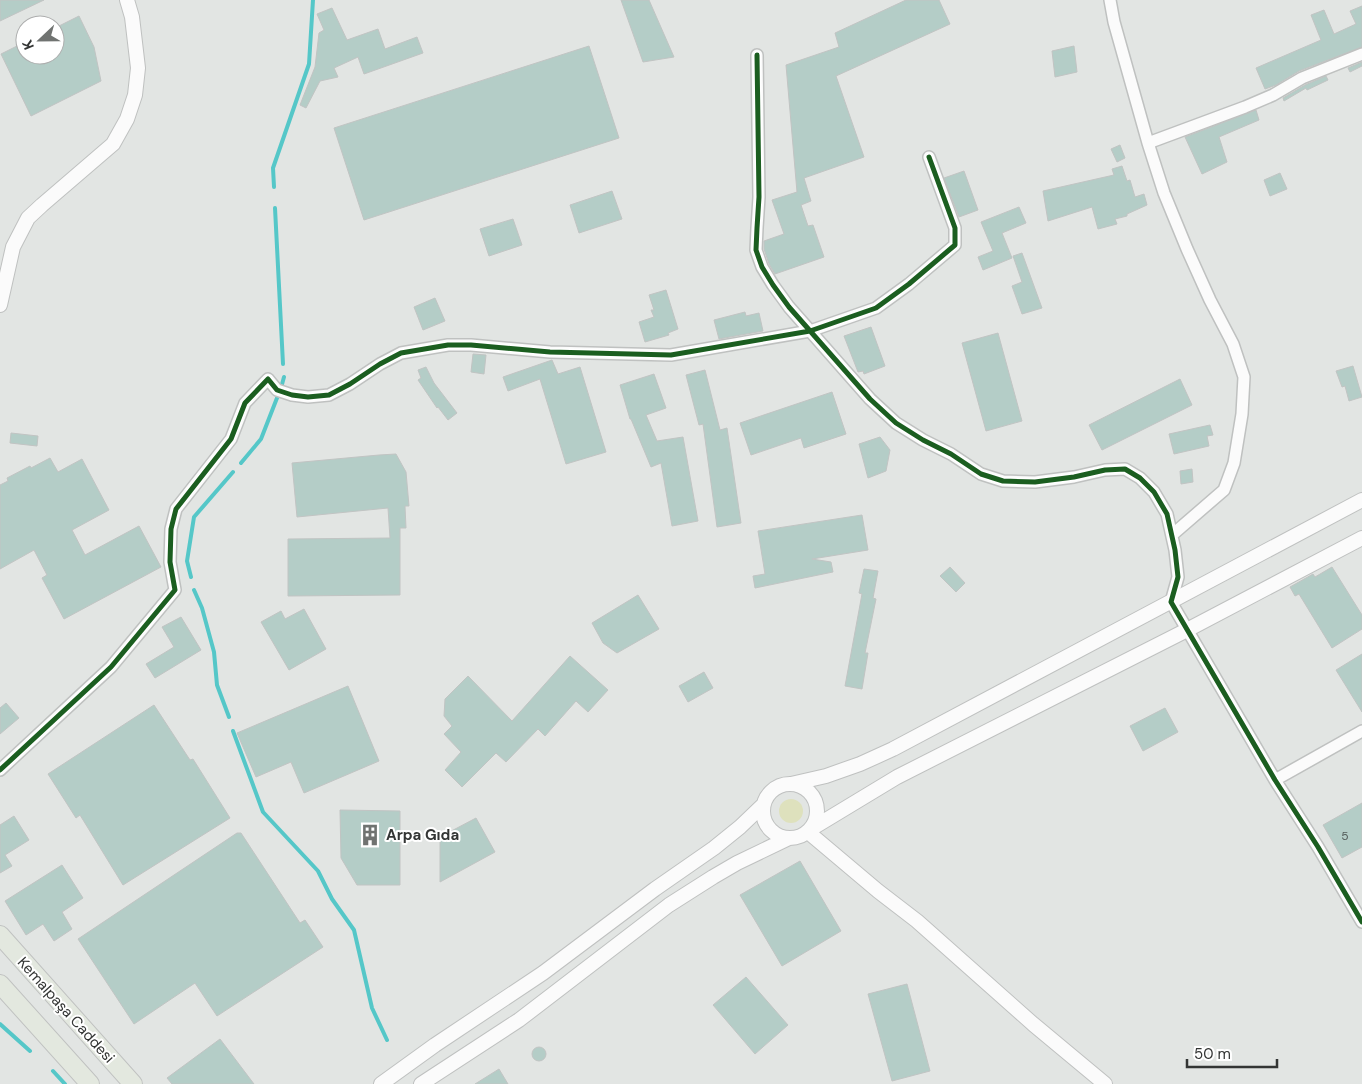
<svg xmlns="http://www.w3.org/2000/svg" width="1362" height="1084" viewBox="0 0 1362 1084" font-family="'DM Sans',sans-serif">
<rect width="100%" height="100%" fill="#e2e5e3"/>
<!-- green -->
<path fill="#dee1bd" d="M779 811a12 12 0 1 1 24 0a12 12 0 1 1-24 0Z"/>
<g fill="none" stroke-linecap="round" stroke-linejoin="round">
<!-- stream -->
<path stroke="#55c7c8" stroke-width="4" d="M274 187 273 168 309 64 313 0
M275 208 283 364
M281 388 284 377
M241 463 261 439 277 398
M191 577 187 561 194 517 233 472
M194 590 202 608 214 652 217 685 229 717
M233 731 263 812 318 871 332 899 354 930 372 1008 387 1040
M0 1024 30 1051
M53 1071 65 1084"/>
</g>
<!-- building -->
<path fill="#b4cdc7" stroke="#c1c4c3" d="M0 0H44L0 21Z
M621 0H649L674 57 643 62Z
M906 0H939L950 24 836 76 864 157 804 178 811 201 801 205 808 226 813 225 824 257 775 274 769 264 764 249V241L784 234 772 200 797 192 786 65 839 47 835 33Z
M1362 6V47L1299 71 1276 85 1265 89 1256 68 1321 40 1311 15 1324 10 1334 34 1356 24 1350 11Z
M332 8 347 40 378 29 385 49 417 37 423 53 364 74 358 57 334 68 338 77 320 81 306 108 300 105 315 67 319 33 324 30 317 14Z
M79 16 94 47 101 81 31 116 1 54 25 42V55H55V28Z
M589 46 619 138 364 220 334 128Z
M1074 46 1077 72 1055 77 1052 51Z
M1362 62V66L1350 72 1348 68Z
M1326 76 1328 80 1307 90 1306 88 1284 101 1283 98 1305 85Z
M1256 110 1259 120 1219 137 1227 162 1202 174 1185 137Z
M1120 145 1125 158 1117 162 1111 149Z
M1122 166 1127 181 1130 180 1135 197 1144 194 1147 205 1127 214V216L1115 219 1117 224 1098 229 1092 207 1048 221 1043 191 1114 175 1112 169Z
M964 171 978 210 959 217 944 178Z
M1280 173 1287 189 1270 196 1264 180Z
M612 191 622 219 579 233 570 205Z
M1019 207 1026 223 1002 233 1012 258 983 270 978 257 993 251 981 222Z
M513 219 522 245 489 256 480 229Z
M1022 253 1042 308 1022 314 1012 286 1022 282 1013 256Z
M666 290 678 329 668 333 669 335 645 342 639 322 654 317 651 310H654L649 295Z
M435 298 445 321 423 330 414 307Z
M745 312 746 316 759 313 763 331 719 339 714 320Z
M871 327 885 366 864 374 863 371 858 372 844 336Z
M998 333 1022 421 986 431 962 343Z
M473 354 486 355 484 374 471 372Z
M552 360 558 374 580 367 606 452 566 464 540 379 508 391 503 377Z
M1353 366 1362 397 1349 401 1345 386 1342 387 1336 371Z
M426 367 434 383 457 413 448 420 438 407 437 408 418 380 421 378 418 370Z
M705 370 720 430 727 428 741 523 717 527 703 424 699 425 686 375Z
M654 374 666 408 646 415 657 441 683 437 698 521 672 526 661 463 651 467 631 419H630L620 385Z
M1180 379 1192 405 1102 450 1089 425Z
M832 392 846 434 804 448 801 438 751 455 740 423Z
M1210 425 1213 435 1207 436 1209 446 1174 454 1169 434Z
M11 433 38 436 37 446 10 443Z
M880 437 890 450 886 471 868 478 859 444Z
M396 454 406 472 409 506H405L406 528H400V595L288 596V539L390 538 388 508 297 517 292 463 379 455Z
M50 458 58 472 82 459 109 510 72 530 85 555 139 526 161 567 64 619 42 578 47 575 34 550 0 569V485L8 481 7 478 30 466 31 468Z
M1192 469 1193 482 1181 484 1180 471Z
M862 515 868 550 812 559 831 562 833 572 755 588 753 576 765 574 758 531Z
M950 567 965 583 956 592 940 576Z
M1332 567 1362 615V629L1332 648 1299 594 1295 596 1290 587 1313 574 1315 577Z
M864 569 878 571 873 598 876 599 865 653H868L862 689 845 686 862 594 859 593Z
M638 595 659 629 617 653 603 643 592 623Z
M304 609 326 649 289 670 261 622 281 611 285 619Z
M181 617 201 650 155 678 146 664 174 647 162 627Z
M1362 654V712L1336 670Z
M570 656 608 690 588 712 576 701 545 736 538 729 506 762 496 753 462 787 445 770 461 752 444 734 452 726 444 716 445 699 468 676 512 721Z
M704 672 713 688 688 702 679 686Z
M348 686 379 761 304 793 291 762 256 777 237 733Z
M6 703 19 718 0 734V708Z
M154 705 190 760 193 759 230 818 123 885 80 815 76 818 48 774Z
M1165 708 1178 732 1143 751 1130 726Z
M1362 803V847L1342 858 1323 825Z
M340 810 400 811V885H357L341 858Z
M14 816 29 840 5 855 12 866 0 873V825Z
M476 818 495 852 440 882V837Z
M237 833H241L300 923 305 920 323 947 217 1016 195 983 134 1024 78 939Z
M800 861 841 931 782 966 740 895Z
M62 865 83 898 62 912 72 929 54 941 43 924 26 935 5 901Z
M746 977 788 1025 755 1054 713 1005Z
M907 984 930 1071 892 1081 868 994Z
M220 1039 254 1084H172L167 1078Z
M532 1054a7 7 0 1 1 14 0a7 7 0 1 1-14 0Z
M499 1069 508 1084H475Z"/>
<g fill="none" stroke-linecap="round" stroke-linejoin="round">
<!-- minor casing -->
<g stroke="#bfc1c0" stroke-width="14">
<path id="minor" d="M1110 0 1114 22 1148 143 1164 193 1187 249 1210 300 1233 344 1244 377 1242 414 1234 463 1224 490 1172 535
M757 55 759 197 757 228 756 250 762 267 773 285 789 307 870 399 896 423 923 440 951 454 981 474 1003 481 1035 482 1074 477 1105 470 1125 469 1140 478 1154 492 1167 514 1175 550 1178 577 1171 602 1275 780 1318 847 1362 922
M1148 143 1245 107 1273 95 1302 78 1362 54
M0 770 111 667 175 590 170 562 171 529 176 509 231 439 245 403 268 379 277 390 292 395 308 397 329 395 350 384 380 364 401 353 448 345H471L550 352 671 355 810 331 876 308 909 284 955 245V228L929 157
M1275 780 1362 731"/>
</g>
<!-- tertiary casing -->
<g stroke="#bfc1c0" stroke-width="16">
<path id="tertiary" d="M0 305 13 247 28 218 42 205 113 144 127 119 135 95 138 68 132 17 127 0
M791 784 826 776 860 764 893 749 1362 500
M763 811a27 27 0 1 1 54 0a27 27 0 1 1-54 0Z
M811 829 897 777 1187 630 1362 538
M808 832 878 891 917 921 1033 1024 1105 1084
M381 1084 435 1045 543 973 655 889 714 848 740 827 764 804
M421 1084 519 1020 669 905 713 877 737 863 789 838"/>
</g>
<!-- primary casing -->
<g stroke="#c0c2c1" stroke-width="20">
<path id="primary" d="M0 935 133 1084
M0 984 90 1084"/>
</g>
<!-- minor -->
<use href="#minor" stroke="#fbfbfb" stroke-width="11"/>
<!-- tertiary -->
<use href="#tertiary" stroke="#fbfbfb" stroke-width="14"/>
<!-- primary -->
<use href="#primary" stroke="#e3e8df" stroke-width="18"/>
<!-- cycleway casing -->
<g stroke="#fff" stroke-width="8">
<path id="cycleway" d="M757 55 759 197 757 228 756 250 762 267 773 285 789 307 870 399 896 423 923 440 951 454 981 474 1003 481 1035 482 1074 477 1105 470 1125 469 1140 478 1154 492 1167 514 1175 550 1178 577 1171 602 1275 780 1318 847 1362 922
M0 770 111 667 175 590 170 562 171 529 176 509 231 439 245 403 268 379 277 390 292 395 308 397 329 395 350 384 380 364 401 353 448 345H471L550 352 671 355 810 331 876 308 909 284 955 245V228L929 157"/>
</g>
<!-- cycleway -->
<use href="#cycleway" stroke="#1b5e20" stroke-width="5"/>
</g>
<!-- icons -->
<defs>
<g id="building-bare" transform="scale(1.725)"><path d="M-4-6H4V6H1V3H-1V6H-4ZM-2.5-4.3h1.7v1.8h-1.7ZM.8-4.3h1.7v1.8H.8ZM-2.5-1h1.7V.8h-1.7ZM.8-1h1.7V.8H.8Z" fill="#707371" stroke="#fff" stroke-width="2.5" paint-order="stroke"/></g>
</defs>
<g fill-rule="evenodd">
<use href="#building-bare" x="370" y="835"/>
</g>
<g text-anchor="middle" dominant-baseline="central" stroke-width="4" stroke-linejoin="round" paint-order="stroke">
<!-- number labels -->
<g font-size="12" fill="#535b59">
<text x="1345" y="836">5</text>
</g>
<!-- poi labels -->
<g font-size="15" font-weight="bold" fill="#333534" stroke="#fff" text-anchor="start">
<text x="386" y="835">Arpa Gıda</text>
</g>
<!-- street labels -->
<g font-size="15" fill="#333534" stroke="#fff">
<text transform="translate(66 1010) rotate(48)">Kemalpaşa Caddesi</text>
</g>
</g>
<!-- north arrow -->
<g transform="translate(40 40) rotate(248)"><circle r="24" fill="#ffffff" stroke="#adaeae"/>
<path d="M0-4L9 19L0 12L-9 19Z" fill="#707371"/>
<text y="-8" font-size="14" font-weight="bold" text-anchor="middle" fill="#333534">K</text>
</g>
<!-- scale -->
<path d="M1187 1059v8h90v-8" fill="none" stroke="#333534" stroke-width="2.5"/>
<text x="1194" y="1059" font-size="15" fill="#333534" stroke="#ffffff" stroke-width="4" paint-order="stroke">50 m</text>
</svg>
